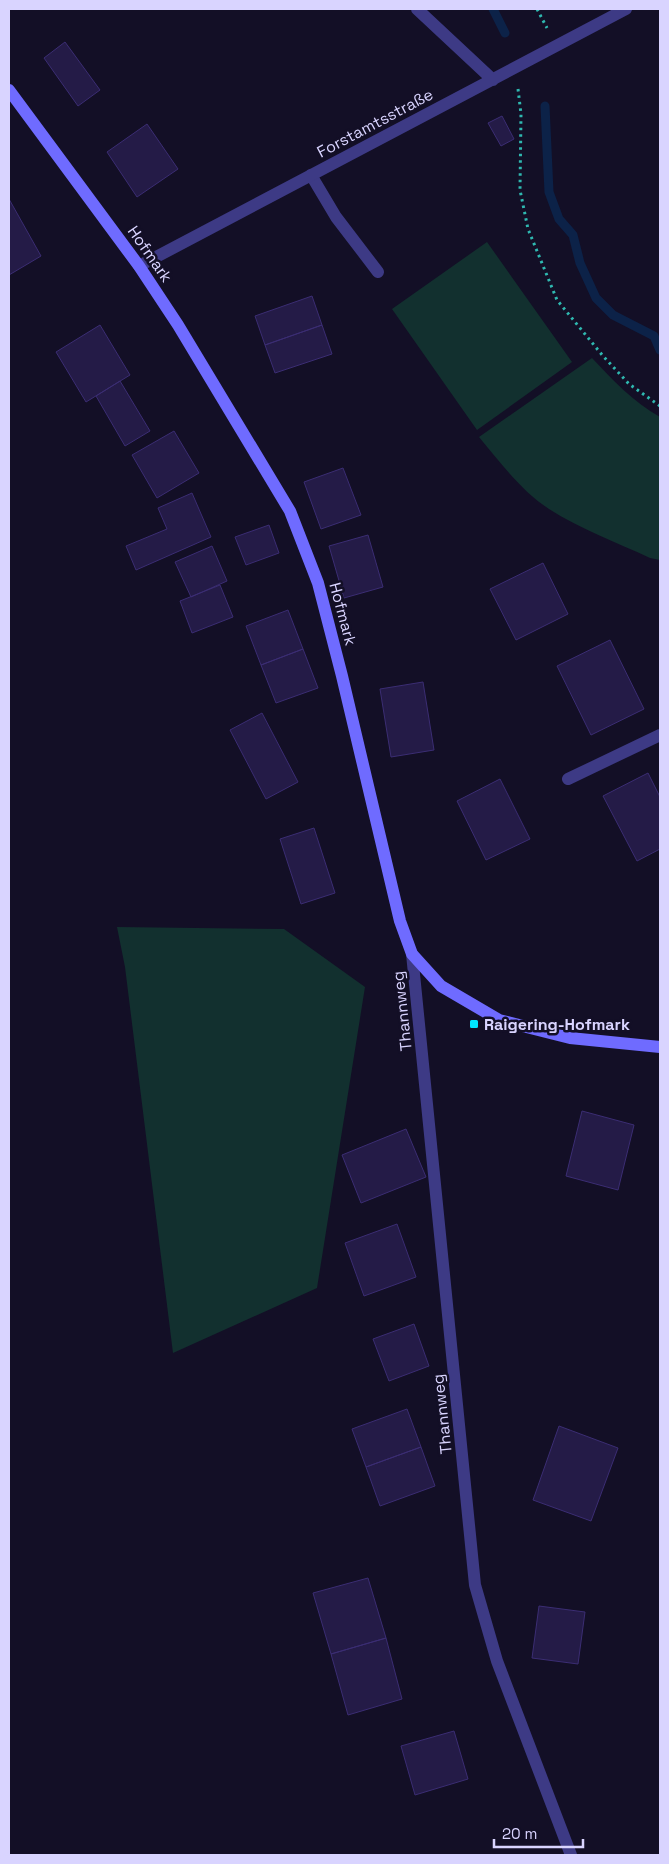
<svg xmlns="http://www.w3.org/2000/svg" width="669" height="1864" viewBox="0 0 669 1864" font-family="'Space Grotesk',sans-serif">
<rect width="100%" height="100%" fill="#130f26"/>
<!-- green -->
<path fill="#12302f" d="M487 242 572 362 477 430 392 309Z
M592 358C613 380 633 402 660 417V560L650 558C616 542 580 529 549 509 521 491 500 462 479 437Z
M117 927 284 929 365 987 317 1288 173 1353 125 967Z"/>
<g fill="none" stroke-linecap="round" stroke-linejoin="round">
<!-- stream -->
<path stroke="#0c2248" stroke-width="9" d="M493 9 505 33
M545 106 549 192 559 219 573 235 580 263 596 298 613 315 654 336 660 350"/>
</g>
<!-- building -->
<path fill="#241b47" stroke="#3b2d73" d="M65 42 100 90 78 106 44 58Z
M502 116 514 139 501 146 488 123Z
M147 124 178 169 137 197 107 152Z
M9 199 41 256 9 275Z
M312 296 322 325 265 345 255 316Z
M100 325 130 375 86 402 56 352Z
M322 325 332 354 275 373 265 345Z
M120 381 150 431 125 446 96 396Z
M174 431 199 473 157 498 132 455Z
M343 468 361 515 321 529 304 482Z
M192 493 211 537 136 570 126 546 167 529 158 508Z
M269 525 279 553 246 565 235 537Z
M368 535 383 587 344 598 329 546Z
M212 546 227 581 191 597 175 562Z
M543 563 568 614 516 640 490 589Z
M220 585 233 617 192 633 180 601Z
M288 610 303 649 261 665 246 626Z
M610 640 644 709 591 735 557 666Z
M303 649 318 688 276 703 261 665Z
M423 682 434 750 391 757 380 689Z
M262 713 298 782 266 799 230 730Z
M648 773 660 797V849L637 861 603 796Z
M500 779 530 839 486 860 457 801Z
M314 828 335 893 301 904 280 839Z
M582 1111 634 1125 618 1190 566 1176Z
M406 1129 426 1177 361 1203 342 1155Z
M397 1224 416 1277 364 1296 345 1243Z
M414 1324 429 1366 389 1381 373 1339Z
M407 1409 421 1447 366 1467 352 1429Z
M559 1426 618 1448 591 1521 533 1500Z
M421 1447 435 1486 380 1506 366 1467Z
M368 1578 386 1638 331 1654 313 1593Z
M539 1606 585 1612 578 1664 532 1658Z
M386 1638 402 1699 348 1715 331 1654Z
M454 1731 468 1779 415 1795 401 1746Z"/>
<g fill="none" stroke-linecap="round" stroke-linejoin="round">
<!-- path -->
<path stroke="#2fb8b0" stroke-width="3" stroke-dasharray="2.5 4" stroke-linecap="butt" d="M537 9 547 28
M518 89 521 114 520 190 528 229 557 300 603 356 629 384 660 406"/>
<!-- lane -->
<path stroke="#3d3a85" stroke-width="12" d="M311 175 336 217 378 272"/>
<!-- street -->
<path stroke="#3d3a85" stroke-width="12" d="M417 9 493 80
M139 266 626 9
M568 779 660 735
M412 954 475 1585 497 1661 571 1855"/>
<!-- secondary -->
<path stroke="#6f6bff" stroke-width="12" d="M9 90 139 266 178 325 290 511 318 583 342 676 400 921 412 954 441 986 499 1020 570 1038 660 1047"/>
</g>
<!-- markers -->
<rect fill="#00e5ff" stroke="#130f26" stroke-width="2" x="469" y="1019" width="10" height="10" rx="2.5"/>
<g text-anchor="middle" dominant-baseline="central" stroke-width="5" stroke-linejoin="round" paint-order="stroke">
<!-- street labels -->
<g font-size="16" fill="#d9d4ff" stroke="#130f26">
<text transform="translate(375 123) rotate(-28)">Forstamtsstraße</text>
<text transform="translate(150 254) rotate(55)">Hofmark</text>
<text transform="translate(343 614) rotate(75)">Hofmark</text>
<text transform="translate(402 1011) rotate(-96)">Thannweg</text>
<text transform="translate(442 1414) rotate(-96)">Thannweg</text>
</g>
<!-- poi labels -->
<g font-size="16" font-weight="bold" fill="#d9d4ff" stroke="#130f26" text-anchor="start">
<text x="484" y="1024">Raigering-Hofmark</text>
</g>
</g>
<!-- border -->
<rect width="669" height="1864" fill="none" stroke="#d9d4ff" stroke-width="20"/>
<!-- scale -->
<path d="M494 1839v8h89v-8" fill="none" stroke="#d9d4ff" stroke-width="2.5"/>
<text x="502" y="1839" font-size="15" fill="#d9d4ff" stroke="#130f26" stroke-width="4" paint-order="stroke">20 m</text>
</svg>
